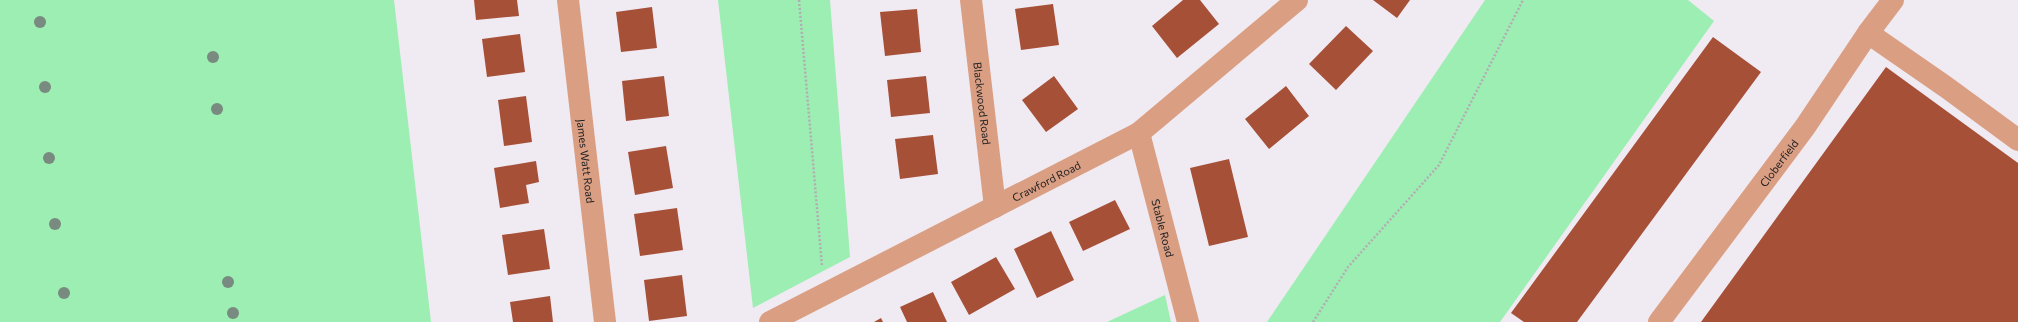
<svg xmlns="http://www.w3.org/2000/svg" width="2018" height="322" viewBox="0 0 2018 322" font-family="Commissioner,sans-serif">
<rect width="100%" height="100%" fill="#f0eaf2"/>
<!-- green -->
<path fill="#9deeb3" d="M0 0H394L431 322H0Z
M718 0H830L850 257 753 308Z
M1485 0H1688L1714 21 1500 322H1267Z
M1165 295 1171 322H1107Z"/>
<!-- building -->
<path fill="#a65038" d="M474 0H517L519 16 476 20Z
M1183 0H1200L1219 24 1177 58 1152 26Z
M1373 0H1410L1397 18Z
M1053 4 1059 45 1021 50 1015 9Z
M652 7 657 48 621 52 616 12Z
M917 9 921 52 885 56 880 12Z
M1346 26 1373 51 1336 90 1309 64Z
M520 34 525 72 487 77 482 39Z
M1713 37 1761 72 1577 322H1524L1511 313Z
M1886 67 2018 163V322H1701Z
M664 76 669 116 626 121 622 81Z
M926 76 930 113 891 117 887 80Z
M1054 76 1078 109 1046 132 1022 100Z
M1286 86 1309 116 1269 149 1245 119Z
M526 96 532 142 504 146 498 100Z
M933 135 938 174 900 179 895 139Z
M666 146 673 188 635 195 628 152Z
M1229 159 1248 237 1209 246 1190 168Z
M536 161 539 182 526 185 529 203 500 208 494 168Z
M1115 200 1130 229 1083 251 1069 222Z
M677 208 683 250 640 256 634 214Z
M544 229 550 269 508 275 502 235Z
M1051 231 1074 280 1037 298 1014 249Z
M996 257 1015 289 969 315 951 282Z
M682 275 687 316 649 321 644 280Z
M933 292 947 322H907L900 307Z
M550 296 553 322H513L510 302Z
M881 318 883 322H874Z"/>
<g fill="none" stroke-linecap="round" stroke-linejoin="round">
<!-- path -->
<path stroke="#b2adb3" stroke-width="2.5" stroke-dasharray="2 2" stroke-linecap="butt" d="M799 0 822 266
M1313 322 1348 267 1439 165 1523 0"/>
<!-- minor -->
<g stroke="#da9f83" stroke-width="22">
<path id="s1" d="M568 0 605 322"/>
<path id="s2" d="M971 0 995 207"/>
<path d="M1868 33 1946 87 2018 140"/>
<path id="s3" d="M1139 133 1188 322"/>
<path id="s4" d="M770 322 1139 133 1297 0"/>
<path id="s5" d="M1659 322 1805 127 1868 33 1893 0"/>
</g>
</g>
<!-- trees -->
<g fill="#798a80">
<circle cx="40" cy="22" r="6"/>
<circle cx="213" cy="57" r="6"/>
<circle cx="45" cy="87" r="6"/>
<circle cx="217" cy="109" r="6"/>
<circle cx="49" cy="158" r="6"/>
<circle cx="55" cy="224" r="6"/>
<circle cx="228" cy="282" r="6"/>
<circle cx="64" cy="293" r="6"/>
<circle cx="233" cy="313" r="6"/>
</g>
<g text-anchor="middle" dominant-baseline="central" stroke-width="4" stroke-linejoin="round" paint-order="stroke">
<!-- street labels -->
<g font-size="11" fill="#232124" stroke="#fdf7ff">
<text stroke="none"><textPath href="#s2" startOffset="104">Blackwood Road</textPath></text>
<text stroke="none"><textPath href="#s1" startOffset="162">James Watt Road</textPath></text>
<text stroke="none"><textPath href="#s5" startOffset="199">Cloberfield</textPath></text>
<text stroke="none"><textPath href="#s4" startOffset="310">Crawford Road</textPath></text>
<text stroke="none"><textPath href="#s3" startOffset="98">Stable Road</textPath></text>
</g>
</g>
</svg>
